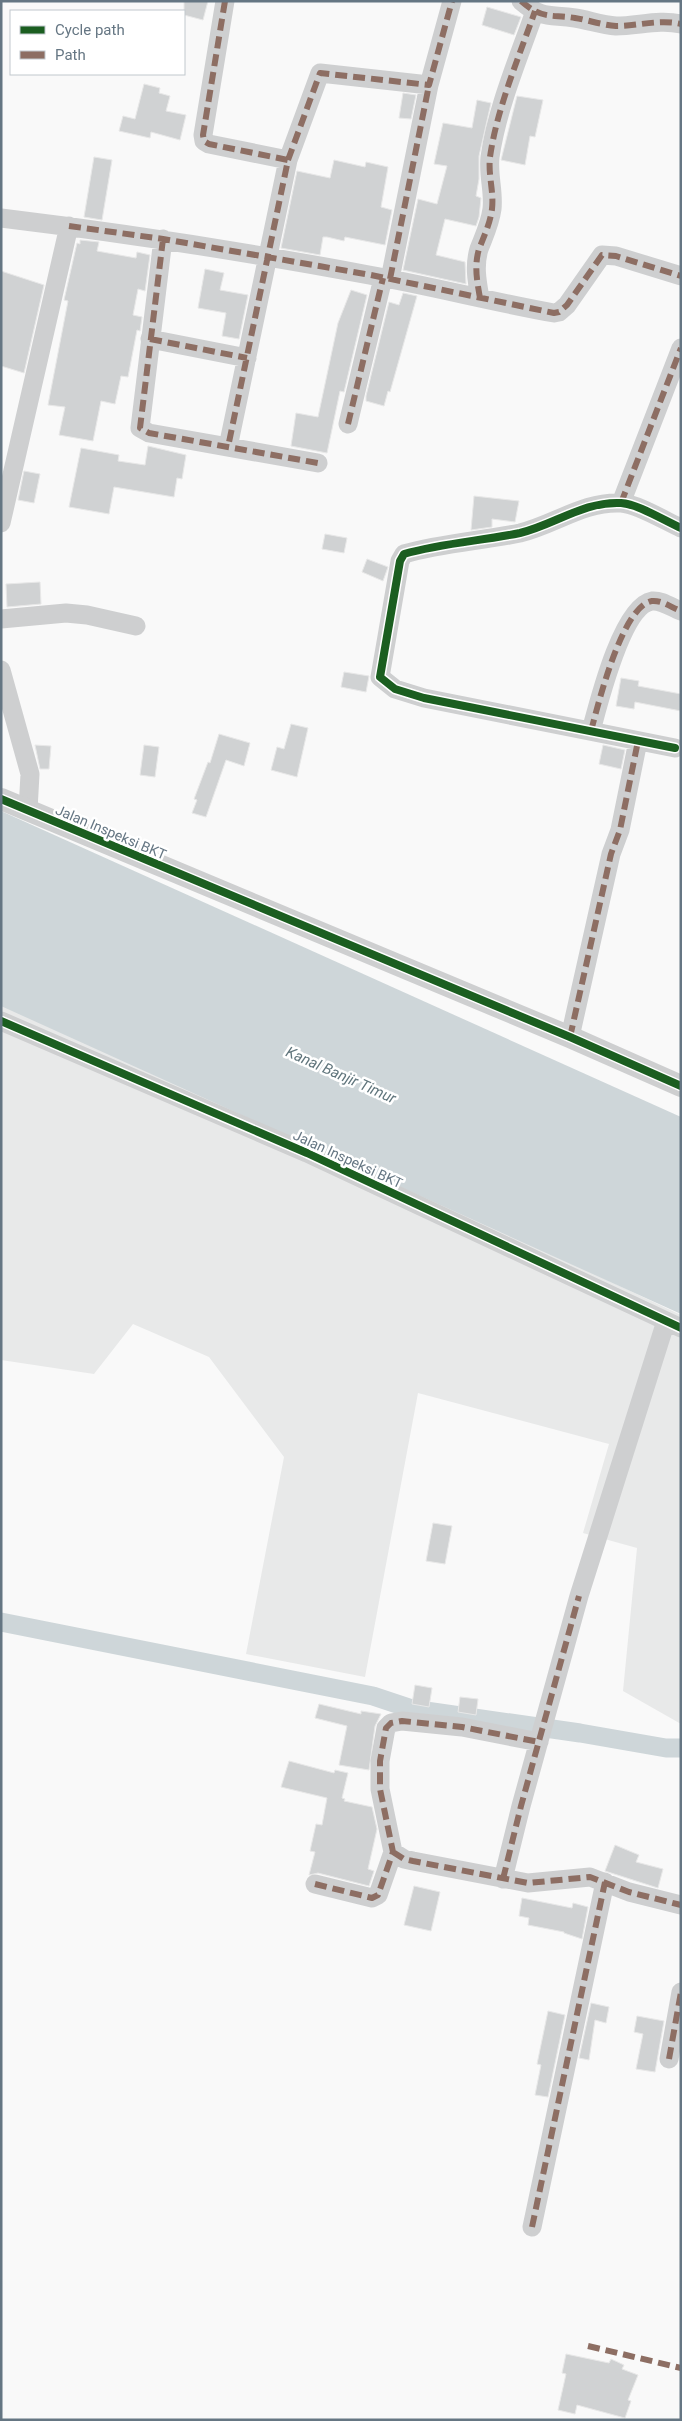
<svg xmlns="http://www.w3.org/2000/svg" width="682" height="2421" viewBox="0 0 682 2421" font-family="Roboto,sans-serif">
<rect width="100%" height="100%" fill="#f9f9f9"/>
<!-- built -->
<path fill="#e8e9e9" d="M1 1005 329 1148 681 1315V1724L623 1691 637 1548 583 1533 609 1444 418 1393 365 1677 246 1654 284 1457 209 1357 133 1324 94 1374 1 1360Z"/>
<!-- water -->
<path fill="#ced6d9" d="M1 811 681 1117V1314L1 1006Z"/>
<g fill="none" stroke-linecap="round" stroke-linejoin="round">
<!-- canal -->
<path stroke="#ced6d9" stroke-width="19" d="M1 1622 373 1696 412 1709 580 1733 666 1748H681"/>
</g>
<!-- building -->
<path fill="#d0d2d3" stroke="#e8e8e8" d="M184 1H208L203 20 184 15Z
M487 7 521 17 514 35 482 25Z
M144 84 160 88 159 93 170 96 166 111 186 115 180 140 151 132 150 138 119 131 123 116 135 119Z
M403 93 416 95 411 119 399 118Z
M517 96 543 100 535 137 530 136 525 165 501 160Z
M477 100 491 103 479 156V179L476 196 481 198 479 217 476 226 445 219 436 255 465 262 466 284 403 270 418 199 437 204 447 166 434 164 443 123 472 128Z
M94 157 112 160 102 220 84 217Z
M334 160 365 167 366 162 388 167 381 207 392 210 385 245 345 237 344 241 327 237H323L320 255 281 248 297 171 330 178Z
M80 240 99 242 97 251 136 258 137 252 150 255 145 291 138 289 133 315 142 317 140 331 137 330 128 377 121 376 115 404 101 401 93 441 59 435 65 407 48 405 68 301 64 300 77 243 80 244Z
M205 269 224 273 220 290 248 295 239 339 222 336 226 313 198 308Z
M1 271 44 285 24 373 1 366Z
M351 290 367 295 344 392 340 391 327 453 291 446 296 413 318 417 338 323Z
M403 293 417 296 390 392 388 391 384 406 366 401V396L389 302 399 305Z
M148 446 186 455 182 479 177 478 174 497 114 487 109 514 69 507 81 448 119 455 118 461 145 465Z
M24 471 40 474 34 503 18 500Z
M474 496 519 501 515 522 492 519V527L471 530Z
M325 534 347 538 344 553 322 549Z
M367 559 388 567 383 581 362 572Z
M40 582 41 604 7 607 6 584Z
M344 672 369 676 366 692 341 687Z
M621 678 639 681 638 686 681 694V711L635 702 634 709 616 706Z
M291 724 308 728 297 777 271 770 277 747 284 749Z
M219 734 250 743 244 766 226 760 206 817 192 813 197 800 194 799 208 762 210 763Z
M35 745 51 746 49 769H40Z
M144 745 159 747 155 777 140 775Z
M603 745 625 750 621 769 599 764Z
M433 1523 452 1526 445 1564 426 1561Z
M415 1685 432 1688 429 1707 412 1704Z
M460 1697 478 1699 476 1715 458 1712Z
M319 1704 361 1714V1711L381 1714 375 1726 369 1770 339 1765 347 1726 315 1718Z
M289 1761 334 1773 335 1770 348 1773 342 1798 345 1799 344 1801 372 1807 377 1829 368 1869 374 1871 369 1886 318 1873 309 1875 315 1852 310 1851 316 1824 322 1825 327 1798 281 1787Z
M615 1845 639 1855 636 1862 663 1869 658 1888 605 1871Z
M414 1886 440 1892 431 1931 404 1925Z
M522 1898 572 1908 573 1903 588 1907 582 1939 564 1933V1932L528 1925 529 1918 519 1916Z
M591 2003 609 2007 606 2023 595 2020 589 2060 579 2058Z
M548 2011 565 2015 548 2097 535 2095 541 2065 537 2064Z
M637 2016 664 2021 655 2072 636 2069 643 2034 634 2032Z
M566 2354 609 2363 611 2359 624 2365 622 2369 638 2375 628 2400 631 2401 625 2418 577 2405 575 2414 558 2410 566 2374 562 2373Z"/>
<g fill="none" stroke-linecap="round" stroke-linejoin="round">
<!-- minor -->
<path stroke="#cecfd0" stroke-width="19" d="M225 1 203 135 204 141 209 144 288 160 228 447
M521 1C543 20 550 14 575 18 588 20 602 25 616 26 638 26 659 19 681 24
M288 160 320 73 429 85 452 1
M1 218C124 233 247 252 369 275 431 286 492 302 554 313L559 312 567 305 602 255 616 256 681 276
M163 239 140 428 149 433 318 463
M390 279 429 85
M480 298C477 281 474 266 479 249 484 236 490 224 492 209 494 191 488 176 490 157 497 108 519 57 535 11
M150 339 247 358
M348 424 383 278
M621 503 681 348
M1 523 69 226
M1 619 66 613 87 615 136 626
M1 670 30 774 28 810
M591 731C598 705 622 606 652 601 662 600 672 608 681 611
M675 748 424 698 395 689 380 677 400 561 404 554C442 543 481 541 520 533 554 525 584 501 621 503 638 504 665 521 681 528
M1 1021 307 1153 681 1328
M570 1037 611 854 620 830 638 741
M393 1852 404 1859 413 1861 528 1883 590 1877 629 1892 681 1905
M503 1879 521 1806 579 1596 666 1321
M315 1884 372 1898 378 1895 393 1852 380 1789V1761L386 1728 391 1723 402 1721 462 1727 539 1742
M669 2059 681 1992
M532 2227 605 1882"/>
<!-- tertiary -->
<path stroke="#cecfd0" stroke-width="22" d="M1 799 570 1037 681 1086"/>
<!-- quiet -->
<path stroke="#8d6e63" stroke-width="6" stroke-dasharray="12 6" stroke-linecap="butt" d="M225 1 203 135 204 141 209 144 288 160 228 447
M521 1C543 20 550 14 575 18 588 20 602 25 616 26 638 26 659 19 681 24
M288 160 320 73 429 85 452 1
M69 226 163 239 371 275 554 313 559 312 567 305 602 255 616 256 681 276
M163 239 140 428 149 433 318 463
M390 279 429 85
M480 298C477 281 474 266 479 249 484 236 490 224 492 209 494 191 488 176 490 157 497 108 519 57 535 11
M150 339 247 358
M348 424 383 278
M621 503 681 348
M591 731C598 705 622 606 652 601 662 600 672 608 681 611
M570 1037 611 854 620 830 638 741
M393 1852 404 1859 413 1861 528 1883 590 1877 629 1892 681 1905
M503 1879 521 1806 579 1596
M315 1884 372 1898 378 1895 393 1852 380 1789V1761L386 1728 391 1723 402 1721 462 1727 539 1742
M669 2059 681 1992
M532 2227 605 1882
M588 2346 681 2368"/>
<!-- cycleway casing -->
<g stroke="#fff" stroke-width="11">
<path id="cycleway" d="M675 748 424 698 395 689 380 677 400 561 404 554C442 543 481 541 520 533 554 525 584 501 621 503 638 504 665 521 681 528
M1 799 570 1037 681 1086
M1 1021 307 1153 681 1328"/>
</g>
<!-- cycleway -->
<use href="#cycleway" stroke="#1b5e20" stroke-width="8"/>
</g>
<g text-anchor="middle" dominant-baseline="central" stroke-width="5" stroke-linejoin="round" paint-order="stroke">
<!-- street labels -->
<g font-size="14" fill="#657683" stroke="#fff">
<text transform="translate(111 832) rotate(23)">Jalan Inspeksi BKT</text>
<text transform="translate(348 1159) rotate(25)">Jalan Inspeksi BKT</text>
</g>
<!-- water labels -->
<g font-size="15" font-style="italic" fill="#60757c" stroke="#fff">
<text transform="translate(341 1075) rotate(24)">Kanal Banjir Timur</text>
</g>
</g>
<!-- border -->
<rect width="682" height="2421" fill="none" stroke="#657683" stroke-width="5"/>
<!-- legend -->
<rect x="10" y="10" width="175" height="65" fill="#ffffff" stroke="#c1c8cd"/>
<rect x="20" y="26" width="25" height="8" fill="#1b5e20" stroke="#c1c8cd"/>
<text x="55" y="35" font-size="15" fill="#657683">Cycle path</text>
<rect x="20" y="51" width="25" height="8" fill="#8d6e63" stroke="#c1c8cd"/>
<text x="55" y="60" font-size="15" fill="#657683">Path</text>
</svg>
